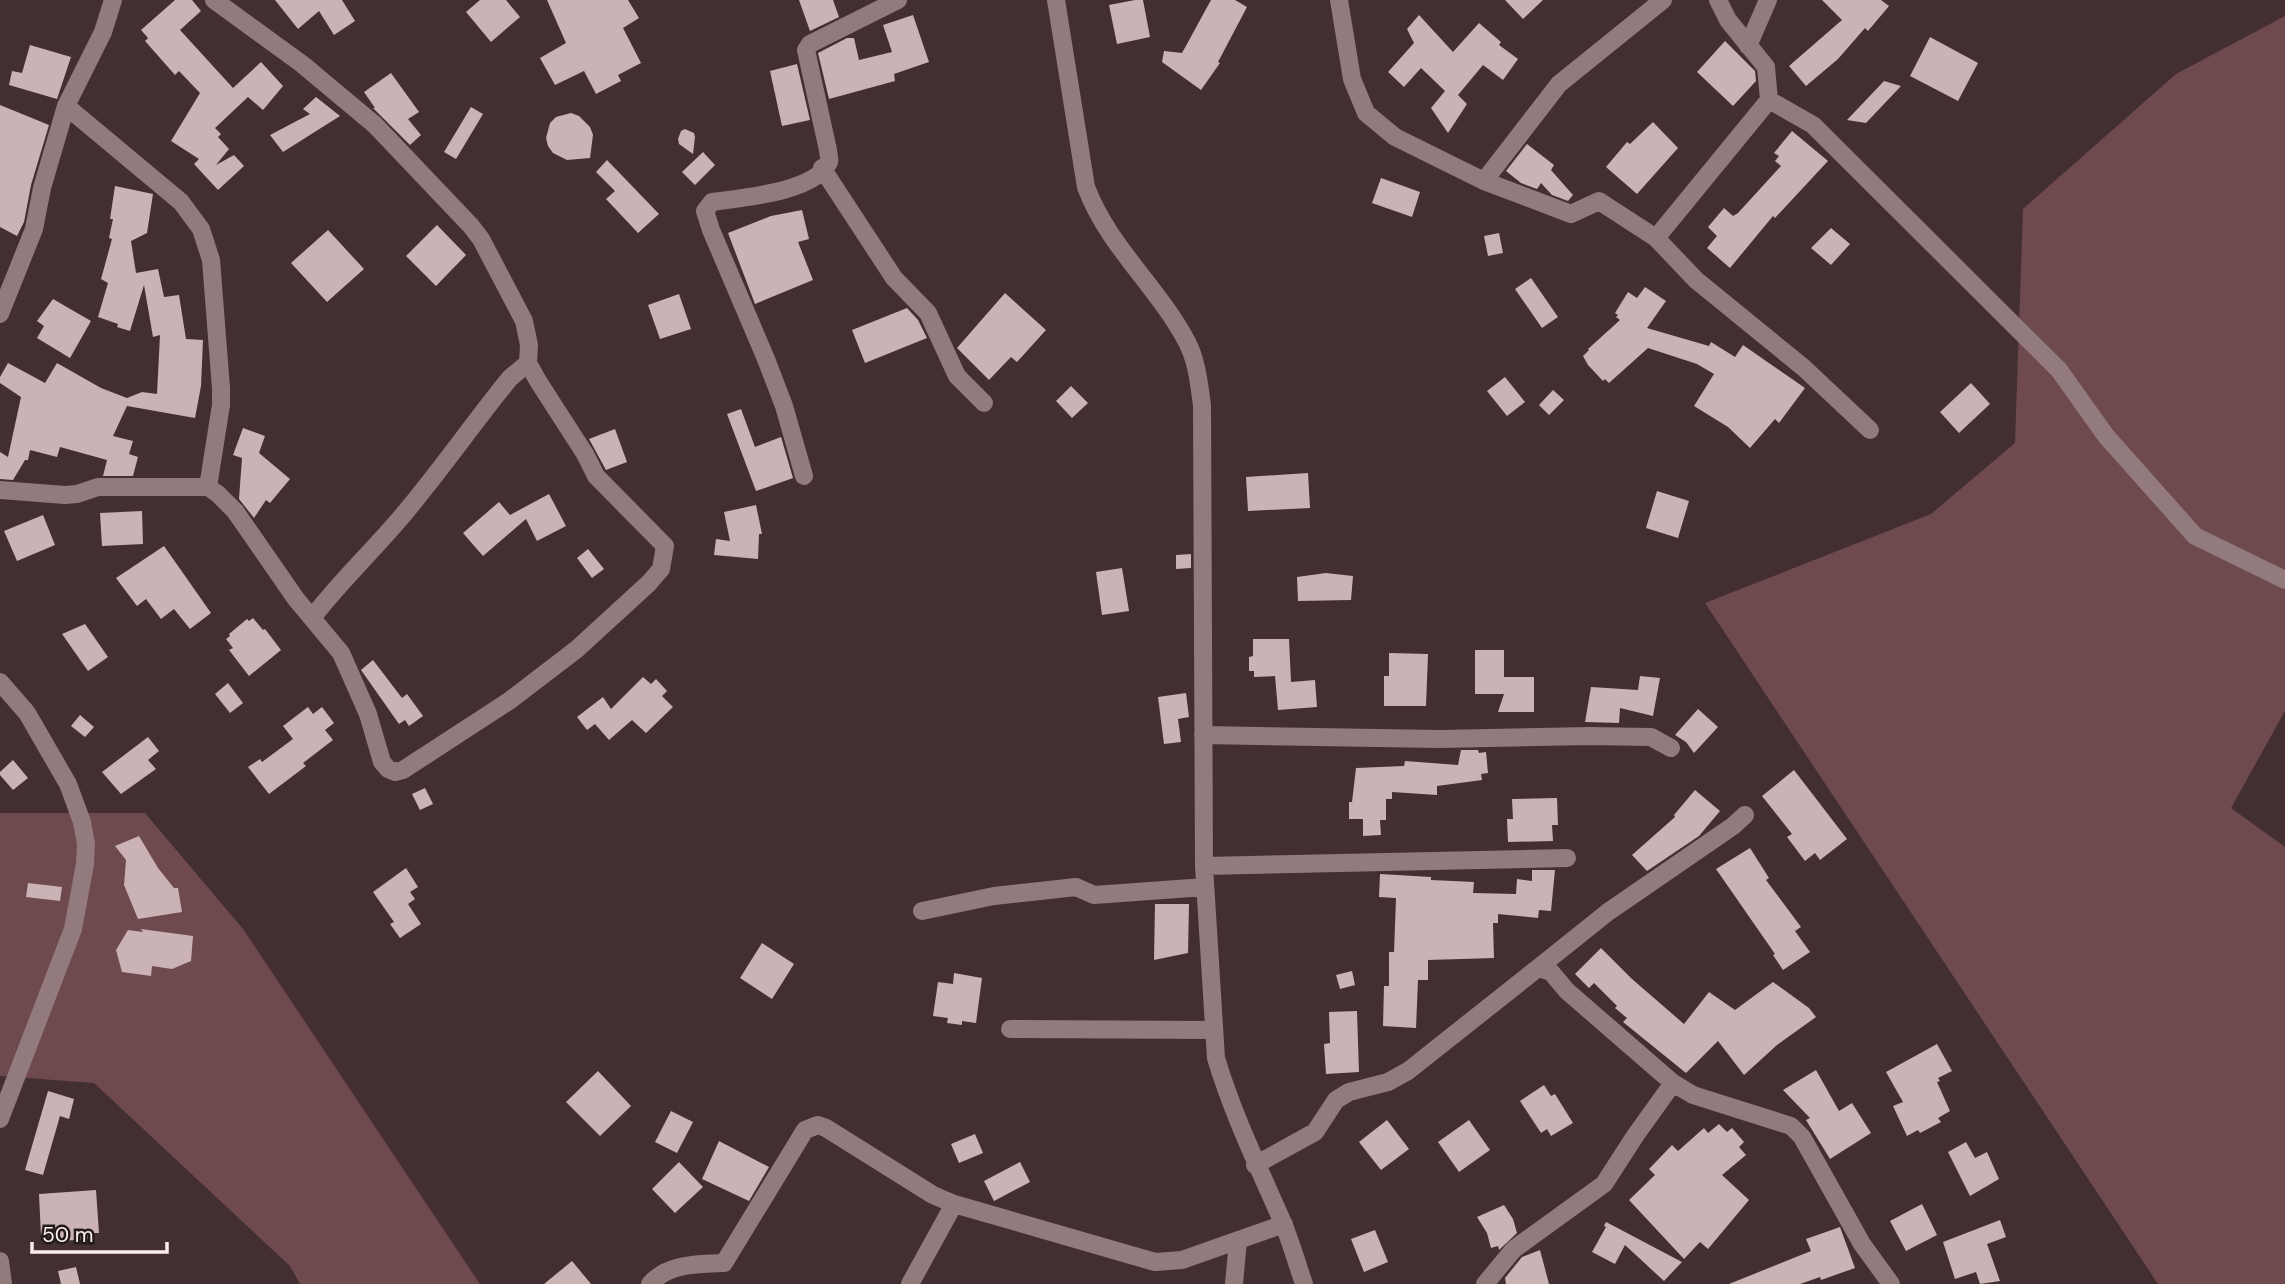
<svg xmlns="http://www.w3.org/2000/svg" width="2285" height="1284" viewBox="0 0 2285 1284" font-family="'DM Sans',sans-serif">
<rect width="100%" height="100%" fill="#432f32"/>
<!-- green -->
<path fill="#6e494e" d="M2285 16V711L2231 808 2285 847V1284H2158L1705 603 1931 514 2015 443 2023 209 2176 74Z
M0 813H145L243 929 480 1284H300L290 1266 94 1083 0 1076Z"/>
<!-- building -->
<path fill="#cbb2b5" d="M175 0H192L201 11 180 30 233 88 261 62 283 86 263 110 248 97 215 128 221 134 218 137 229 149 216 165 234 155 244 166 218 190 194 164 199 159 171 141 200 93 179 71 175 75 145 41 148 38 141 30Z
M275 0H342L355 21 334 35 319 11 298 29Z
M480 0H506L520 17 491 42 466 12Z
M547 0H628L639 18 623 28 641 63 618 75 621 81 596 94 584 71 555 85 540 58 566 43Z
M799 0H833L839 17 810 31Z
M1135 0H1143L1150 37 1117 44 1109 5Z
M1211 0H1235L1247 7 1218 62 1220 63 1201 90 1162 62 1164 51 1182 53Z
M1505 0H1543L1523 19Z
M1822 0H1881L1889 6 1868 31 1865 28 1838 59 1806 86 1789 66 1842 20Z
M913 15 929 62 894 74 895 81 829 99 818 53 847 38H854L859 60 892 52 883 25Z
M1419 15 1453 52 1479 23 1501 42 1499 45 1518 59 1503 80 1483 65 1458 95 1467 104 1448 133 1431 108 1445 91 1421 68 1404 87 1388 72 1414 43 1407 29Z
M1930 37 1978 63 1958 101 1910 76Z
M1725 41 1755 71 1756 81 1733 106 1697 72Z
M30 45 71 57 57 99 9 85 12 71 22 73Z
M797 64 810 120 782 126 770 71Z
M391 73 419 112 408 119 421 135 410 145 373 108H375L364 92Z
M1884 81 1901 86 1866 123 1847 120Z
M316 97 340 116 283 152 270 135 310 114 303 109Z
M0 105 49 125 31 185 24 222 17 236 0 227Z
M471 107 483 114 456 159 444 152Z
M571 113 579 116 590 127 593 135 590 158 567 160 553 153 548 146 546 138 550 123 556 117Z
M1653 122 1678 148 1637 194 1606 167 1627 142 1630 144Z
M685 129 694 133 695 137 693 154 679 144 678 139 681 131Z
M1792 131 1828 161 1775 218 1773 216 1730 268 1707 248 1717 236 1708 227 1724 208 1733 216 1738 213 1781 166 1775 161 1779 156 1774 153Z
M1527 144 1554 165 1551 170 1573 195 1568 201 1552 195 1541 183 1537 189 1521 183 1506 171Z
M703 152 715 165 695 185 682 172Z
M607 160 659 214 638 233 606 199 615 191 596 172Z
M1381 178 1420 192 1412 217 1372 203Z
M115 186 153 194 147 233 131 241 136 273 158 269 164 297 179 295 186 339 203 340 201 386 195 418 127 406 113 436 133 441 129 454 138 457 133 476H103L107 460 60 447 57 457 30 450 28 460H25L13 480 0 479V452L8 457 21 397 0 383V377L8 363 45 383 57 363 101 388 127 398 142 392 157 394 160 335 153 337 144 285 130 331 117 327 118 324 98 317 108 283 101 279 112 239 109 238 113 219H110Z
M802 210 809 239 798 242 813 280 755 304 728 233 771 216Z
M437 225 466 255 436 286 406 256Z
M1831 228 1850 244 1831 265 1811 248Z
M328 230 364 269 327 302 291 263Z
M1499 233 1503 253 1488 256 1484 236Z
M1531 278 1558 317 1542 328 1515 289Z
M1645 287 1666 301 1647 328 1709 346 1711 342 1735 357 1743 345 1805 388 1779 423 1775 419 1750 448 1728 427 1694 406 1714 374 1697 364 1648 348 1609 383 1605 379 1603 381 1588 365 1583 356 1589 350 1588 349 1620 320 1616 317 1618 315 1615 313 1628 292 1637 298Z
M1005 293 1046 330 1017 362 1011 357 989 380 957 348Z
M679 294 691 329 660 339 648 305Z
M53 299 91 321 70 358 37 338 44 326 37 321Z
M907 308 918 320 927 338 865 363 852 330Z
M1505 377 1525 402 1507 416 1487 391Z
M1971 383 1990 404 1959 433 1940 412Z
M1071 386 1088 403 1072 418 1056 401Z
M1553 390 1564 400 1549 415 1539 405Z
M741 409 755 447 781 437 793 478 756 491 727 414Z
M243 428 265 436 259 453 290 479 270 503 266 500 254 518 239 499 242 458 233 455Z
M615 429 627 462 606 470 589 439Z
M1308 473 1310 508 1248 511 1246 477Z
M1657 491 1689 501 1678 538 1646 528Z
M549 494 566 526 537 541 526 519 483 556 463 533 499 502 510 515Z
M756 505 762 534H759L758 559 714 555 716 539 730 541 724 512Z
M142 511 143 544 102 546 100 513Z
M43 515 55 545 17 561 4 531Z
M164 546 211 613 190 629 174 609 161 619 146 599 137 606 116 578Z
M588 549 604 569 592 578 577 558Z
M1191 554V568L1176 569V555Z
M1122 568 1129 611 1102 615 1096 572Z
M1326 573 1353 576 1351 600 1298 601 1297 577Z
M253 618 263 630 265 629 281 650 249 676 229 650 233 648 226 639 230 636 229 634 247 619 249 621Z
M85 624 108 657 88 671 62 634Z
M1253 639H1289L1291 682 1315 680 1317 707 1278 710 1275 676 1254 677V671H1249V657L1253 656Z
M1475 650H1504V677H1534V712H1498L1504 694H1475Z
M1389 653 1428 654 1426 706H1384V676H1389Z
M373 660 402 698 407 694 423 716 409 726 405 720 399 724 361 670Z
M1640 676 1660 678 1653 716 1620 708 1619 723 1585 722 1591 687 1638 690Z
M643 677 651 684 656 679 667 691 662 696 673 707 646 733 632 720 609 740 595 724 587 730 577 717 603 697 611 709Z
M228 683 243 703 230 713 215 694Z
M1186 693 1189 717 1178 719 1181 742 1164 744 1158 697Z
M308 707 313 714 322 707 334 723 325 730 333 740 303 763 306 766 269 794 248 767 260 759 262 762 293 739 283 726Z
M1698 709 1718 727 1694 753 1686 742 1675 735Z
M80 715 94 727 85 737 71 726Z
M148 737 159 751 148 760 156 769 121 794 102 772Z
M1461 750H1478L1479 753 1486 752 1488 773 1481 774 1482 780 1437 786V795L1392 792V799H1386V820H1380L1381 835 1363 836V819H1349V802H1352L1356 768 1404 766 1405 761 1458 765Z
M13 760 28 778 13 790 0 775V772Z
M1794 770 1847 839 1820 860 1815 853 1805 861 1787 837 1792 834 1762 796Z
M425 788 433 804 420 810 412 794Z
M1695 790 1720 811 1699 836 1647 871 1632 855 1675 817 1674 815Z
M1557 798 1558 825H1552L1553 841 1508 842 1507 819H1513L1512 799Z
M139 836 158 868 174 888H178L182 912 138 919 124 885 126 860 115 846Z
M1750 848 1769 878 1766 880 1801 927 1795 931 1810 952 1783 970 1773 955 1775 954 1716 869Z
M406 868 418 887 410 892 415 899 408 904 421 924 400 938 390 924 394 922 373 892Z
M1532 870H1555L1551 911 1539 910 1538 918 1498 914V923H1493L1494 958 1428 960V980H1418L1416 1028 1383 1026 1384 986H1389V952H1394L1396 898 1379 897 1380 874 1431 877V880L1474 882 1473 893 1516 894 1517 879 1532 881Z
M28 883 62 887 60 901 26 897Z
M1155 904H1189L1188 953 1154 960Z
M141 929 193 936 191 961 172 969 152 966 151 976 122 972 116 950 128 930 143 932Z
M762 943 794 964 772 999 740 978Z
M1601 948 1632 979 1684 1024 1709 992 1735 1010 1773 982 1809 1008 1816 1017 1777 1045 1744 1075 1718 1041 1686 1073 1623 1022 1627 1018 1615 1008 1617 1006 1594 983 1589 988 1575 974Z
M1352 971 1355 985 1340 989 1336 975Z
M954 973 982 978 976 1023 962 1021V1025L947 1023 948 1018 933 1016 938 982 953 984Z
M1357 1011 1359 1072 1326 1074 1324 1044 1330 1043 1329 1012Z
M1937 1044 1952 1071 1938 1078 1940 1081 1937 1082 1950 1111 1938 1118 1941 1122 1920 1133 1918 1130 1907 1136 1893 1106 1903 1102 1886 1072Z
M1816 1070 1839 1111 1852 1103 1871 1133 1830 1159 1806 1120 1810 1118 1783 1090Z
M598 1071 631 1106 600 1136 566 1102Z
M1544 1085 1551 1096 1555 1094 1573 1123 1551 1136 1547 1129 1541 1133 1520 1101Z
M48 1091 74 1099 69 1119 60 1116 43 1175 25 1170Z
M671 1111 693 1122 677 1153 655 1142Z
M1387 1120 1409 1149 1381 1170 1359 1142Z
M1469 1120 1490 1150 1459 1172 1438 1142Z
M1719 1124 1727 1132 1732 1128 1744 1142 1739 1147 1746 1155 1722 1175 1749 1200 1708 1249 1700 1242 1684 1259 1629 1200 1655 1175 1649 1169 1672 1145 1678 1151 1704 1128 1708 1133Z
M975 1134 983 1153 959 1163 951 1144Z
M719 1141 769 1167 749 1201 702 1179Z
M1966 1142 1975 1158 1987 1152 1999 1179 1970 1196 1948 1152Z
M679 1162 703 1187 675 1213 652 1189Z
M1020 1162 1030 1182 994 1201 984 1181Z
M96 1190 99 1233H90V1239L60 1241V1235L41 1236 39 1194Z
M1922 1204 1937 1235 1906 1251 1890 1221Z
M1504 1205 1513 1219 1517 1233 1499 1250 1498 1246 1491 1248 1487 1233 1477 1217Z
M2000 1220 2006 1237 1987 1244 2000 1281 1980 1284 1976 1272 1955 1279 1943 1242Z
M1606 1222 1608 1223 1682 1262 1664 1281 1625 1245 1615 1264 1592 1252 1606 1227 1604 1226Z
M1840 1227 1855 1268 1821 1280 1820 1277 1800 1284H1729L1811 1251 1806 1239Z
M1375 1230 1388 1262 1364 1272 1351 1239Z
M1540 1250 1549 1284H1506L1505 1278 1522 1257Z
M572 1261 591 1284H544Z
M76 1267 80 1284H61L58 1271Z"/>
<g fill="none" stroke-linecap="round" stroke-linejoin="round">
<!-- minor -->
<path stroke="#927a7d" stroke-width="18" d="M1056 0 1086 187C1108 246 1158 287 1187 342 1197 361 1199 384 1202 405L1204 866 1216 1058C1233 1115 1259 1168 1283 1223 1291 1242 1297 1264 1304 1284
M1339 0 1352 79 1366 113 1395 137 1484 181 1571 214 1599 201 1656 238 1696 280 1804 368 1870 430
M1748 46 1768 0
M1769 100 1813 125 2059 370 2106 436 2195 536 2285 580
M66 106 181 202 201 229 211 260 221 388V405L208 487 218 494 235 511 296 599 341 653 368 714 382 762 388 769 395 772 403 770 509 701 577 649 649 583 661 569 665 546 596 476 585 454 538 381 528 363 529 345 524 321 481 239 471 226 375 125 302 64 214 0
M822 168 894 278 928 313 957 376 984 403
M1484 181 1559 84 1663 0
M1656 238 1769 100 1766 67 1728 20 1718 0
M0 314 34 229 42 188 66 106 103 32 113 0
M804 476 784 406 766 359 711 230 705 211 712 202C741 198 816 192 829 162 830 158 828 154 828 150L806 50 810 44 898 0
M0 490 65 495 77 494 98 487H208
M312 618C341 580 377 547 408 509 443 467 475 421 510 378L528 363
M0 682 27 713 68 784 82 822 86 844 85 864 73 929 0 1119
M1203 735 1440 739 1589 736 1651 737 1671 748
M1204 866 1567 858
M922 911 994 896 1076 887 1094 895 1205 887
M1538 968 1608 912 1733 826 1745 815
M1010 1029 1214 1030
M1255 1165 1315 1132 1336 1100 1349 1092 1388 1082 1408 1071 1538 968 1551 972 1567 991 1673 1083 1693 1095 1791 1126 1802 1137 1862 1244 1891 1284
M0 1261 3 1284
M650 1284C668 1263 699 1264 724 1263L805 1130 818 1125 826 1128 933 1195 954 1204 1155 1262 1182 1260 1284 1224
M910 1284 954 1204
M1234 1284 1238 1240
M1485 1284 1514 1249 1604 1184 1635 1136 1673 1083"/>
</g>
<!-- scale -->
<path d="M32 1242v10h135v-10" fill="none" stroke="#fbeeef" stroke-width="3.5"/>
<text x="42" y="1242" font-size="21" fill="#fbeeef" stroke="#231a1b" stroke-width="5" paint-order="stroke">50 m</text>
</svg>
